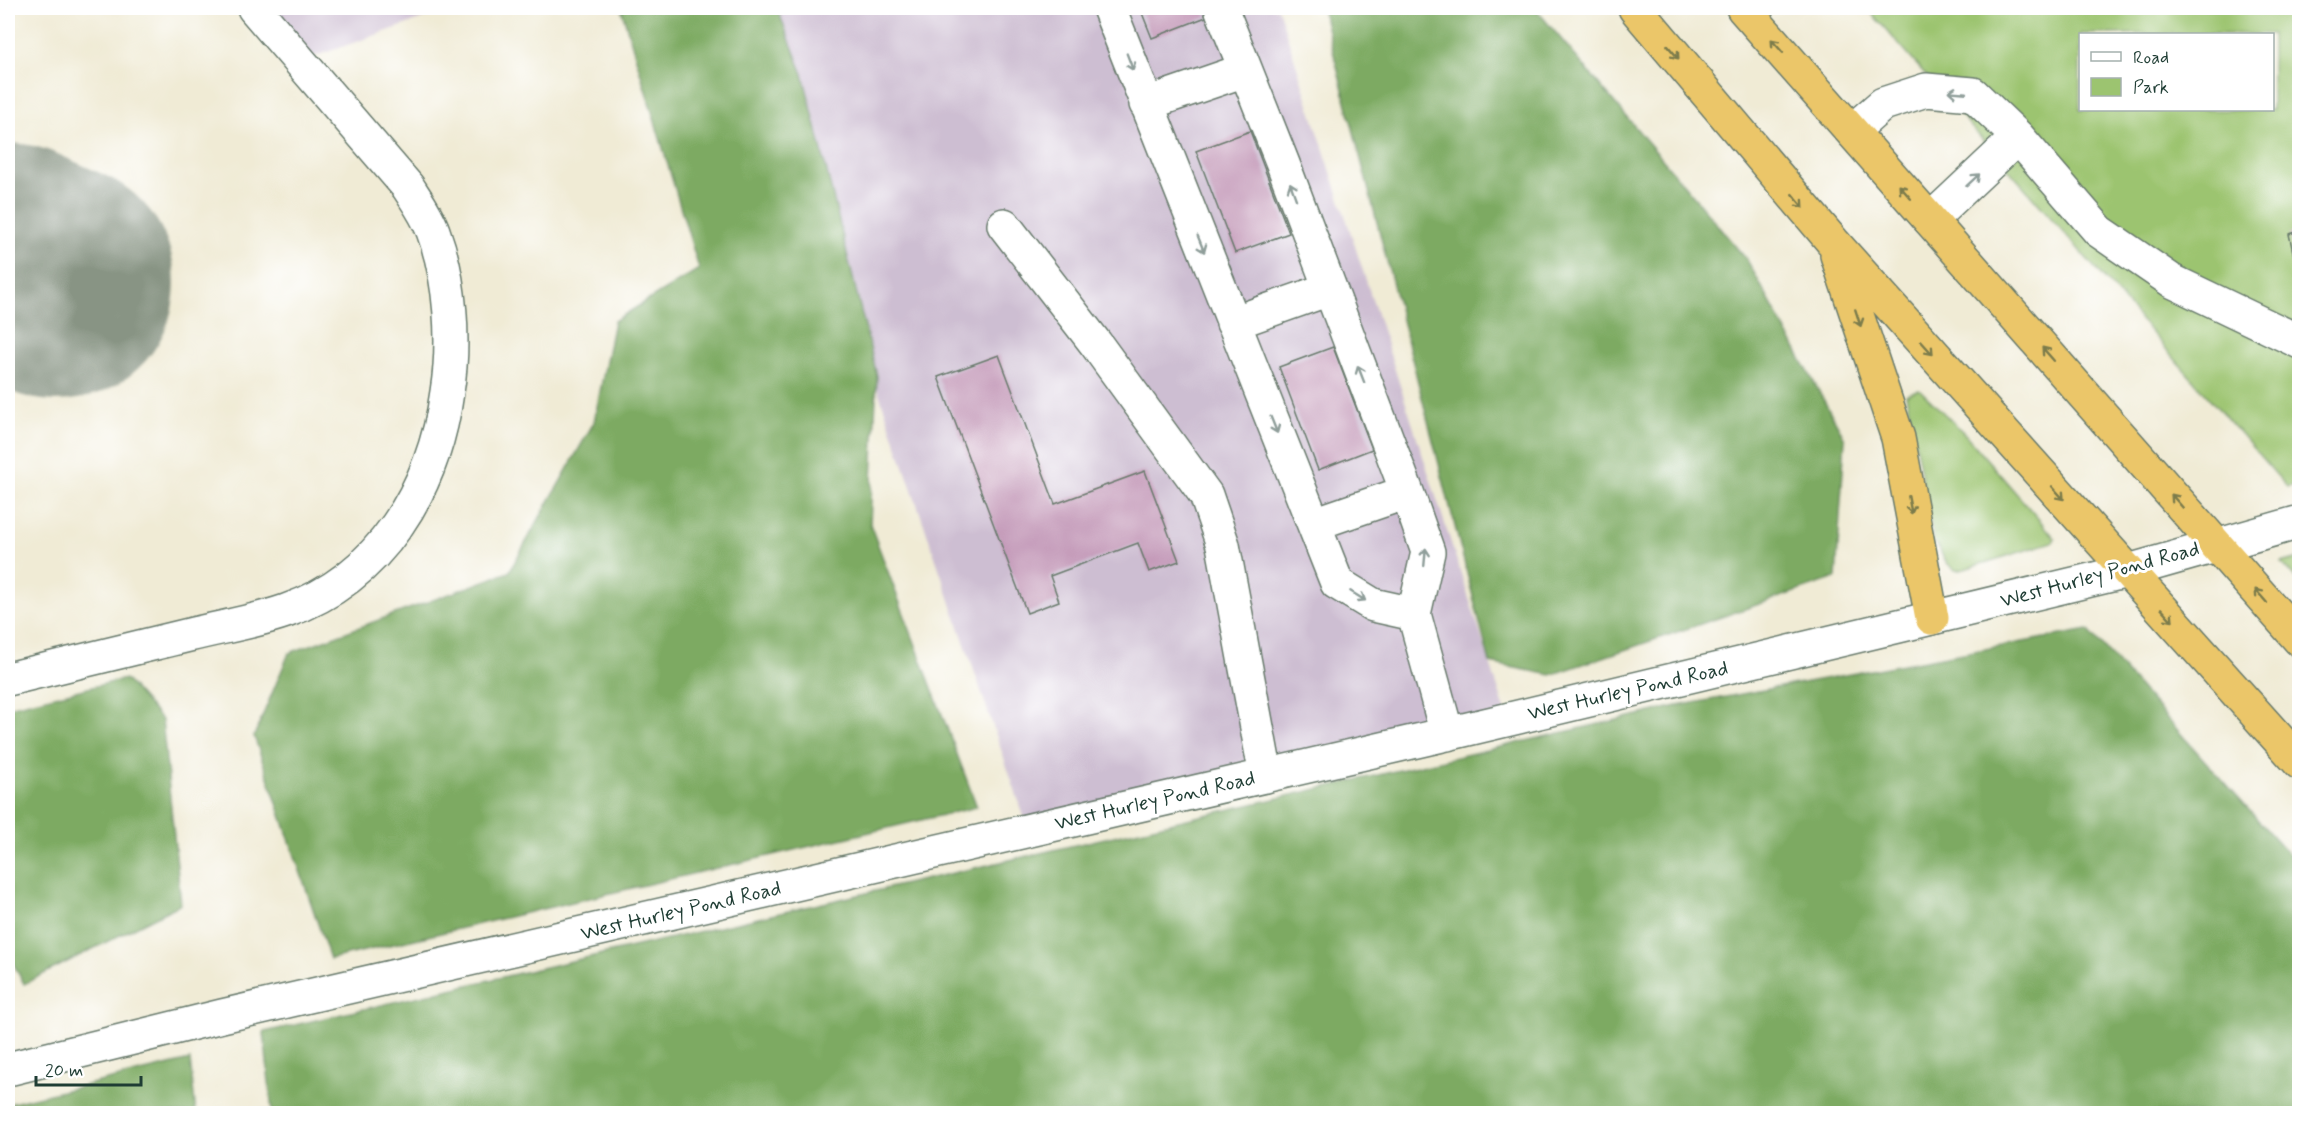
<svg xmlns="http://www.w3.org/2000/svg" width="2307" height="1121" viewBox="0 0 2307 1121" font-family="Mynerve,sans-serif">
<rect width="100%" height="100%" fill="#fff"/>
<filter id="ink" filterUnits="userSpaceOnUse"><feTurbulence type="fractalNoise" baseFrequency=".0167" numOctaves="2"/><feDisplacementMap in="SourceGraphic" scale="12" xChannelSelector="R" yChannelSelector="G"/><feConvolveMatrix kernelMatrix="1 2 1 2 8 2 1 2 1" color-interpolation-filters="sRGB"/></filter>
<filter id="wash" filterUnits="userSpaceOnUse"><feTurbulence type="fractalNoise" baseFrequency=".008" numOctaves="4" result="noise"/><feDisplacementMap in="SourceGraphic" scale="24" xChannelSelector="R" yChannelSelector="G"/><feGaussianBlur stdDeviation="1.35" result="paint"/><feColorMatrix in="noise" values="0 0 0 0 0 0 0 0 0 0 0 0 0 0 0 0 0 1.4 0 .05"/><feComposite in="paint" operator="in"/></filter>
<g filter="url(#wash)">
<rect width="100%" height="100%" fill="#f0ebd5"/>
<!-- industrial -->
<path fill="#cdbed2" d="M240 8H454L290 65Z
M747 8H1278L1508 719 1031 837Z"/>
<!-- green -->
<path fill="#9cc470" stroke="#5e8052" stroke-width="1.5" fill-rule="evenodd" d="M1867 8H2299V484L2287 487ZM2080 34H2272V110H2080Z
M1919 389 1964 433 2055 538 2053 542 1961 570H1955L1947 563 1934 541 1906 395Z
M2299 558H2300L2299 583 2282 563Z"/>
<!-- forest -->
<path fill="#7daa62" stroke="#4e744b" stroke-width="1.5" d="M621 8H777L803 74 877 376 870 524 977 807 330 959 254 736 289 653 509 572 594 422 614 321 699 269Z
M1322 8H1535L1747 260 1845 439 1836 578 1551 675 1490 663Z
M2088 630 2299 866V1113H272L264 1032 1677 706Z
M125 679 162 720 181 904 24 984 8 953V707Z
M190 1060 196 1113H8V1104Z"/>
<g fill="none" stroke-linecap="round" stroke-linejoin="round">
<!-- runway -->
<path stroke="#889484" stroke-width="236" d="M8 261 57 283"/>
</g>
<g id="blocks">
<!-- building -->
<path fill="#c59bba" d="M1140 8H1202L1206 17 1152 38Z
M1250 131 1289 233 1235 253 1196 151Z
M2300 231V270H2297L2289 234Z
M1333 347 1372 449 1318 470 1279 367Z
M999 355 1055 504 1145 471 1179 561 1149 572 1138 543 1050 576 1059 601 1027 613 938 377Z"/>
</g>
</g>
<g filter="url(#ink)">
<use href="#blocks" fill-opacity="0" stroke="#687a6c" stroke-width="1.5"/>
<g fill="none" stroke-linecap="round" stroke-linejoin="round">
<!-- minor casing -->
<g stroke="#687a6c" stroke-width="36">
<path id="minor" d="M1109 8 1337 583 1373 605 1414 614
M1221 8 1283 164 1407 492 1428 552 1414 614 1447 734
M1146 104 1245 70
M1852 131 1883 104 1926 90 1973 94 2018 137 2099 231 2172 281 2300 342
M1930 220 2018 137
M1004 225 1096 344 1206 495 1223 545 1266 776
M1233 323 1329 289
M1314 524 1407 492
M8 679C68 664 128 650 189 635 221 627 255 622 286 611 381 578 434 488 447 392 455 342 451 279 433 231 427 215 417 201 408 187L254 8
M8 1069 222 1016 1447 734 1932 618 2128 571 2300 522"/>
</g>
<!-- highway casing -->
<g stroke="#687a6c" stroke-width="36">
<path id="highway" d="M1635 8 1833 242 2300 763
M1743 8 2300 640
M1837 255 1898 438 1932 618"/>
</g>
<!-- minor -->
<use href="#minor" stroke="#fff" stroke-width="33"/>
<!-- highway -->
<use href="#highway" stroke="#ebc669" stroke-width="33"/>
</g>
<!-- one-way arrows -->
<defs><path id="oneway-shaft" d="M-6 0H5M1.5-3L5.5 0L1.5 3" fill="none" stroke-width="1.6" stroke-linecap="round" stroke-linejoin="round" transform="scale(1.5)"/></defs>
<g stroke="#7b7b4c">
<use href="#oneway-shaft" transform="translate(1777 46) rotate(-131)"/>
<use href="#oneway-shaft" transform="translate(1673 52) rotate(50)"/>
<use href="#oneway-shaft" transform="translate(1905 192) rotate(-131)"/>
<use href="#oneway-shaft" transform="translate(1798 201) rotate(50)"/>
<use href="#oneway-shaft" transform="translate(1858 318) rotate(72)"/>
<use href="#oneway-shaft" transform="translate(1927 348) rotate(48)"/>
<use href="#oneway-shaft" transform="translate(2048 354) rotate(-131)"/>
<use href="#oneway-shaft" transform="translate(2058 493) rotate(48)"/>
<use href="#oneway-shaft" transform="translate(2177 501) rotate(-131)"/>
<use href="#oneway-shaft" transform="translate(1910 505) rotate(79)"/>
<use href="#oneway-shaft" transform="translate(2261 596) rotate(-131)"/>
<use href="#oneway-shaft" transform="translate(2167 615) rotate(48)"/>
</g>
<g stroke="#8f9e9a">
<use href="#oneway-shaft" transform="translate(1130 62) rotate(69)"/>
<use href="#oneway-shaft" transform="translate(1957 92) rotate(-175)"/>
<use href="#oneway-shaft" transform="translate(1973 180) rotate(-43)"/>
<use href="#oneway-shaft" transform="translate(1293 191) rotate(-110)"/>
<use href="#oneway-shaft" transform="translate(1201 244) rotate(68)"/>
<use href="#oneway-shaft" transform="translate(1361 374) rotate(-111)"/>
<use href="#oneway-shaft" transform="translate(1274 425) rotate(68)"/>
<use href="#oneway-shaft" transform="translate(1425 557) rotate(-85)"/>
<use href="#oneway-shaft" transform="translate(1358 596) rotate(32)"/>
</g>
</g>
<g text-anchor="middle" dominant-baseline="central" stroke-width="6" stroke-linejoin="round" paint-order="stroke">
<!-- street labels -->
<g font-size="21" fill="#1f3d34" stroke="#fff">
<text transform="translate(2100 575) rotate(-15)">West Hurley Pond Road</text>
<text transform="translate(1628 691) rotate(-13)">West Hurley Pond Road</text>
<text transform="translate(1155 801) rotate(-13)">West Hurley Pond Road</text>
<text transform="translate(681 911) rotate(-13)">West Hurley Pond Road</text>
</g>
</g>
<!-- margin -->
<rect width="2307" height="1121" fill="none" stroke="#fff" stroke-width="30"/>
<!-- legend -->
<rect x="2079" y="33" width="195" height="78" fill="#ffffff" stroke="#a5b1ae" stroke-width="1.5"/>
<rect x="2091" y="52" width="30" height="9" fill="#ffffff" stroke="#a5b1ae" stroke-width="1.5"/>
<text x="2133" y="63" font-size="18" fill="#1f3d34">Road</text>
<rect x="2091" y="78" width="30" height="18" fill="#9cc470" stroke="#a5b1ae" stroke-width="1.5"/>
<text x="2133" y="93" font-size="18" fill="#1f3d34">Park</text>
<!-- scale -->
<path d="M36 1076v9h105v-9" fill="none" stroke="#1f3d34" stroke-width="3"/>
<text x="45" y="1076" font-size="18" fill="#1f3d34" stroke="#ffffff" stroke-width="4.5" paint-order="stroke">20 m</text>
</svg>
